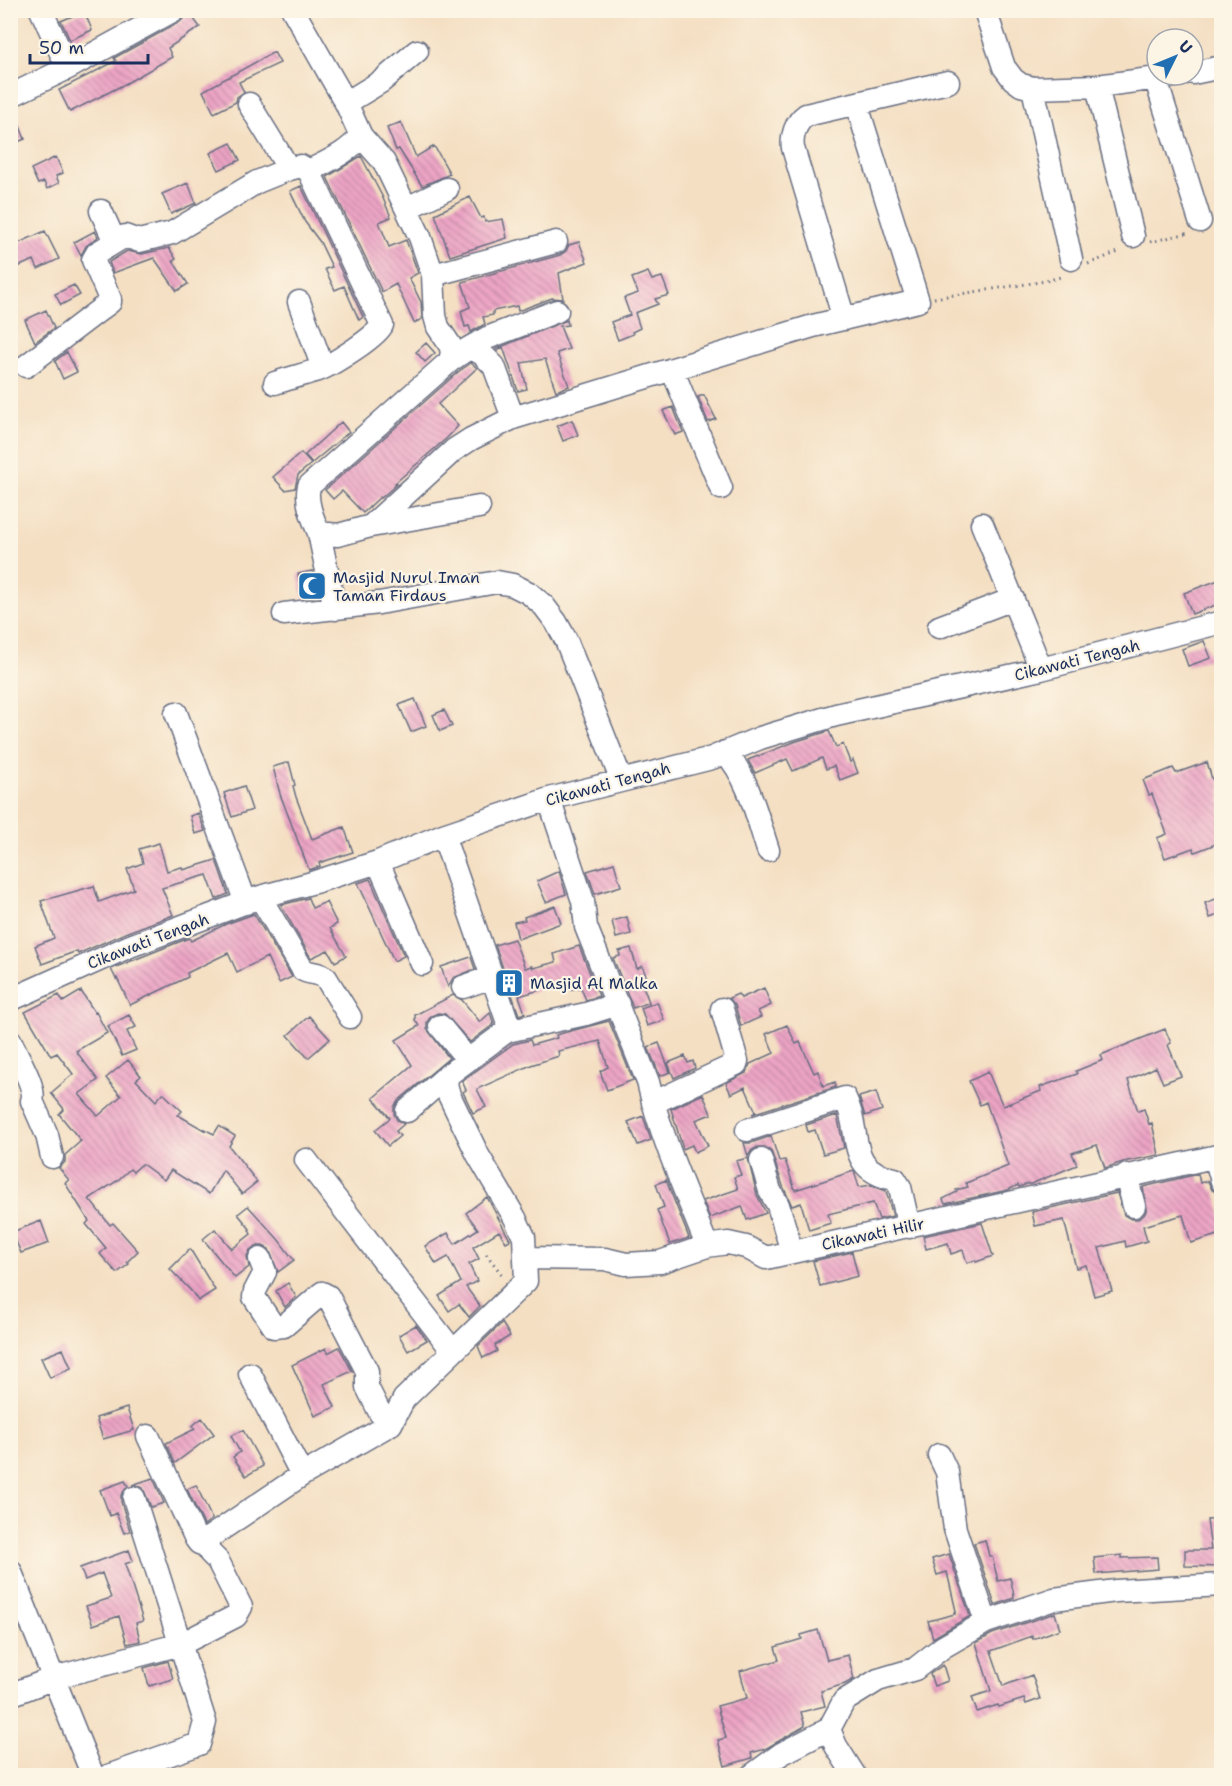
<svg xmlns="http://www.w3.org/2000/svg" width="1232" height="1786" viewBox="0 0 1232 1786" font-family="'Shantell Sans',sans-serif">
<defs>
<pattern id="building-back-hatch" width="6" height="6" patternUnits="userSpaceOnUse" patternTransform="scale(1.5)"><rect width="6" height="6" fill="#eda4c5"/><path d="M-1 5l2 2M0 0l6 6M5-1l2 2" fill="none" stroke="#bf86a3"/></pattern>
</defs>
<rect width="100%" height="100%" fill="#fcf5e5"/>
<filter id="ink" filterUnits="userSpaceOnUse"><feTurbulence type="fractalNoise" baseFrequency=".0167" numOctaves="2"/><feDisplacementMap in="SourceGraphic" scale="12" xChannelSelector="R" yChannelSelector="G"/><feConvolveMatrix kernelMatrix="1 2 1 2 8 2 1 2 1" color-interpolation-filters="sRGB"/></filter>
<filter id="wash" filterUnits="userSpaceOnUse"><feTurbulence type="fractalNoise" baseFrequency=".008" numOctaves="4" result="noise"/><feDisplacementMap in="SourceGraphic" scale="24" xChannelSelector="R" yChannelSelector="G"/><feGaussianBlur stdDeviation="1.35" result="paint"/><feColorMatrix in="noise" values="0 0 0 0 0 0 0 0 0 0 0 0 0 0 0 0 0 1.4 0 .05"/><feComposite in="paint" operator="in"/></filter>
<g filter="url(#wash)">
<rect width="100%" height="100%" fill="#f4dfc3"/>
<g id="blocks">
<!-- building -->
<path fill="url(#building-back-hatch)" d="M187 10 200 27 168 48 172 57 125 84 70 112 59 90 116 61 114 58 180 22 186 16Z
M84 11 92 30 70 40 61 21Z
M274 52 280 63 239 82 244 92 237 97 236 102 214 113 203 91Z
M10 109H13L25 139 10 145Z
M401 122 416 157 434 146 450 174 422 186 399 149 396 150 387 128Z
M231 143 240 160 219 170 210 153Z
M361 156 382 196 391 217 379 222 389 247 406 240 418 273 409 278 421 302 422 319 414 323 396 284 382 292 327 177Z
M56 157 63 173 56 176 59 183 47 189 44 182 38 184 31 169Z
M188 183 196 203 171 214 162 194Z
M301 186 363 317 359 320 344 286 335 290 325 269 332 267 320 242 305 222 290 191Z
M470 197 481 218 484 217 485 222 503 219 507 238 450 256 435 214Z
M45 231 59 259 38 269 34 260 10 270V247Z
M95 231 98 237 86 246 81 255 74 242Z
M579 242 587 262 559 273 563 299 552 298 518 311 517 306 493 311V315L483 317 485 324 471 332 469 326 465 327 461 311 470 307 462 282 560 255 566 251 569 245Z
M169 248 176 259 173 261 188 284 177 291 154 258 113 273 109 262 127 251 142 254Z
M648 272 652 280 662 277 669 295 655 299 658 304 635 313 640 328 632 332 633 334 618 340 611 322 630 315 624 298 638 293 632 278Z
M74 285 80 295 61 305 55 294Z
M46 310 54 328 35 342 25 320Z
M567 320 568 325 560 326 569 349 557 353 569 386 556 391 545 359 521 363 527 389 518 391 503 347 498 351 496 349Z
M426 343 435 353 425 362 416 352Z
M67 352 77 372 63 379 55 361Z
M471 363 477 368 438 404 458 426 448 437 395 483 397 484 381 498 380 497 363 513 342 491 333 499 325 490 458 372Z
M704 395 716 419 708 422 698 397Z
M673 407 683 432 675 435 663 411Z
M572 420 578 435 563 441 557 426Z
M341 422 349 432 312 463 305 455Z
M301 453 311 464 298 475 295 488 285 490 273 477Z
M312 571 319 596 303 598 298 574Z
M1221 579V603L1192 614 1184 593Z
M1204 641 1211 658 1188 666 1182 649Z
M415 699 426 726 411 732 399 705Z
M444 710 452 726 440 731 433 715Z
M829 731 836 747 843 744 850 762 853 760 858 773 840 780 834 766 826 769 822 758 793 771 787 759 755 773 748 760 794 742Z
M289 762 295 785 293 786 296 797 312 839 344 827 353 852 319 863 320 866 309 870 280 794 273 767Z
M1207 762 1212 779 1221 775V842L1195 852 1193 848 1165 858 1157 838 1167 834 1152 794 1149 795 1143 780 1173 768 1176 773Z
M244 786 252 810 232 817 224 793Z
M198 813 205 831 195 834 190 816Z
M159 843 167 871 182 867 183 870 216 860 228 894 216 899 207 875 162 888 173 915 125 933 78 954 77 951 42 964 35 946 54 938 41 901 94 886 99 902 134 889 127 869 143 863 139 849Z
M614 863 621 886 595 894 587 871Z
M559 871 566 894 546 902 537 881Z
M370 879 404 956 394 961 358 883Z
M1221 897V914L1210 918 1205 903Z
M308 898 312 908 326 902 337 924 330 928 346 956 335 962 328 950 311 958 281 905Z
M555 906 561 923 518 939 514 922 525 920 524 917Z
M254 914 292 977 279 983 267 957 237 972 228 953 187 973 188 977 130 1005 117 978 116 979 111 969 189 938 191 941 226 924Z
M627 917 631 934 616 938 612 921Z
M514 939 525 968 532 966 533 968 556 962 554 954 579 946 599 996 586 1000 581 988 567 990 566 983 540 988V990L519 996 525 1013 519 1015 495 945Z
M631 948 637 969 642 966 648 980 642 983 649 1002 633 1008 613 958 620 956 619 951Z
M471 957 475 969 453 978 448 987 441 967Z
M764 988 771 1005 758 1011 761 1017 741 1026 735 1005 729 998 738 994 741 998Z
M81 991 95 1013 96 1012 107 1033 76 1051 98 1080 79 1094 98 1116 121 1096 106 1078 128 1060 141 1076 136 1080 156 1101 163 1093 182 1111 178 1115 204 1130V1129L214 1134 219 1126 235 1136 229 1146 257 1182 242 1194 223 1170 209 1194 171 1170 164 1180 142 1164 133 1172 130 1169 117 1181 89 1199 110 1225 113 1223 138 1251 127 1262 129 1264 117 1273 100 1254 106 1248 86 1224 89 1221 65 1183 69 1180 59 1168 65 1162V1155L81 1141 59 1114 64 1109 51 1093 73 1074 57 1053 51 1056 25 1012 59 995 63 1002Z
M453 995 462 1000 480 1022 490 1013 494 1024 470 1042 445 1014 438 1013 431 1016 427 1022V1029L449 1058 398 1101 394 1107V1114L397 1120 404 1124 396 1131 400 1136 388 1146 375 1130 390 1118 373 1098 412 1065 396 1040 419 1026 415 1020V1015Z
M657 1002 664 1020 647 1026 641 1008Z
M129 1015 136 1027 127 1031 136 1050 122 1056 108 1026Z
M309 1016 330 1039 308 1058 288 1035Z
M609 1021 633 1080 607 1090 600 1071 608 1067 600 1041 558 1051 559 1056 531 1065 477 1089 486 1107 473 1113 463 1092 466 1090 462 1081 513 1044 530 1040 532 1045 557 1038 556 1035 559 1034Z
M787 1025 796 1044 800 1042 814 1073 818 1071 823 1086 835 1082 836 1087 752 1114 756 1112 745 1087 731 1094 726 1083 746 1073 750 1064 774 1053 766 1034Z
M1165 1029 1171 1043 1168 1045 1181 1076 1163 1083 1156 1067 1128 1080 1138 1111 1144 1109 1149 1124 1152 1123 1159 1155 1123 1162 1105 1168 1097 1145 1072 1153 1077 1165 1031 1184H1027L1019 1187 1018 1185 1008 1190 945 1204 943 1199 957 1192 956 1190 968 1187 966 1183 1008 1166 986 1102 980 1105 969 1081 988 1072 1003 1106 1041 1091 1040 1087 1077 1074 1076 1071 1103 1060 1101 1055Z
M659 1043 670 1072 660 1076 648 1047Z
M685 1056 688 1063 693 1061 695 1068 674 1078 668 1063Z
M876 1092 882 1110 865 1116 859 1097Z
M703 1094 711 1114 696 1120 708 1146 695 1152 692 1145 683 1149 671 1109Z
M837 1115 844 1148 823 1154 815 1130 808 1132 806 1125Z
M643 1116 651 1140 638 1145 628 1122Z
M771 1136 779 1161 785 1160 795 1190 854 1171 859 1187 871 1185 886 1191 893 1216 879 1219 873 1203 828 1214 831 1223 809 1230 801 1203 792 1206 783 1186 771 1151 765 1147H758L752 1150 748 1156 744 1143H751Z
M748 1158 757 1195 766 1213 747 1220 742 1206 710 1218 703 1201 738 1189 734 1177 741 1175 736 1161Z
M1198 1174 1200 1183 1208 1181 1212 1190 1216 1192 1221 1213V1234L1191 1243 1183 1215 1143 1226 1147 1241 1126 1247 1125 1241 1099 1248 1112 1291 1094 1296 1086 1265 1076 1268 1064 1220 1035 1226 1032 1212 1117 1193 1124 1215 1131 1219H1138L1144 1215 1147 1209 1143 1187Z
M666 1180 689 1238 670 1244 657 1210 664 1207 656 1184Z
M487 1197 510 1240 506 1242 499 1231 473 1247 479 1259 469 1264 477 1281 466 1287 480 1306 469 1317 459 1304 449 1311 439 1296 461 1282 448 1257 436 1264 425 1246 448 1233 455 1244 478 1229 466 1213Z
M248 1206 278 1239 294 1260 278 1272 269 1249 263 1246H256L250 1250 247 1256 249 1267 235 1278 203 1239 215 1229 232 1249 251 1234 249 1230 250 1229 238 1214Z
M41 1221 49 1243 21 1253 12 1232Z
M982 1223 993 1256 976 1262 975 1260 967 1263 963 1250 951 1254 948 1243 926 1249 923 1236Z
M190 1249 215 1290 198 1301 192 1292 170 1269Z
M852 1252 858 1276 820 1286 813 1261Z
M288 1283 296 1297 285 1307 276 1291Z
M502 1323 510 1336 495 1345 497 1351 483 1358 478 1346Z
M416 1325 427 1340 408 1351 399 1335Z
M339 1347 352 1371 324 1384 335 1407 315 1416 292 1365 326 1348 328 1353Z
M63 1349 71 1368 50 1378 41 1358Z
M127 1408 134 1430 103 1439 96 1418Z
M202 1418 214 1434 175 1463 166 1443 195 1429 192 1426Z
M243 1430 263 1466 246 1476 233 1457 240 1452 231 1436Z
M153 1478 164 1503 151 1507 143 1488 137 1485H132Z
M125 1481 128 1486 121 1495V1502L130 1531 124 1533 116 1513 110 1516 100 1490Z
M196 1485 212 1519 204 1525 187 1489Z
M1221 1519V1567L1185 1566V1550H1211L1207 1520Z
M985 1540 989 1556H992L998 1581 1010 1578 1013 1590 1014 1598 995 1605 974 1543Z
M129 1550 133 1561 125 1564 143 1621 136 1623 140 1641 127 1644 119 1616 93 1625 86 1606 111 1598 102 1573 85 1580 80 1568Z
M949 1554 970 1616 933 1638 928 1621 955 1614 954 1612 956 1611 947 1572 937 1575 932 1559Z
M1122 1555V1558L1157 1557 1158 1569 1096 1574 1094 1558Z
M1055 1613 1060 1629 1033 1639 1032 1636 991 1651 1003 1686 1032 1675 1040 1699 1026 1704 1024 1699 999 1707 998 1705 977 1712 972 1697 991 1691 976 1643 992 1634Z
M818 1630 827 1660 848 1655 854 1679 845 1684 821 1691 825 1706 801 1712 805 1726 765 1749 751 1753 752 1758 725 1766 718 1740 726 1738 717 1706 747 1698 740 1671 779 1660 775 1647 802 1639 801 1635Z
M168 1661 173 1679 149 1686 144 1668Z
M943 1665 948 1681 934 1686 930 1674Z"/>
</g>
</g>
<g filter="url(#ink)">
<use href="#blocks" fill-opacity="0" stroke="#676d81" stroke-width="1.5"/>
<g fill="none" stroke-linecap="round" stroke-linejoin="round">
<!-- minor casing -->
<g stroke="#676d81" stroke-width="25">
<path id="minor" d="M41 10 68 68
M293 10 346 103 361 136 384 162 420 237 433 275 435 316 438 327 450 345 452 352 450 361
M985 10 1004 67 1013 79 1021 85 1033 88 1097 86 1181 75
M1193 73 1222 67
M1156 80 1200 221
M1097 86 1133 236
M1033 88 1071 259
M10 96 68 68 174 10
M346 103 382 81 417 51
M249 104 289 169 301 166 309 171 382 325C378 336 333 364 321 369 306 374 290 378 275 383
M309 171C328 161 348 153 361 136
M407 208 447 189
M101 211 115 242
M433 275 556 242
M299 302 323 368
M844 319 793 148C791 136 796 122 806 115L948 82
M469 348 487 338 557 311
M26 366 110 302V299L93 260 97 253 125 236 139 241 172 233 257 182 289 169
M672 369 721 488
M982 524 1041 669
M371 526 479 507
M319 533 338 535 371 526 454 450 471 439 513 418 813 326 918 301 861 118
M335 609 319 533C313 519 305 501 309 486L450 361 469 348 481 353 494 366 513 418
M284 614 379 603 497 582 513 585 529 593 544 606 556 622 566 640 621 779
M939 627 1013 599
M176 713 246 903
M725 752C749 778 757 817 768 850
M549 799 583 901 586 927 648 1082C661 1138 686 1192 707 1246
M378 862 422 964
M260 897 303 970C310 974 319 972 326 978L350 1017
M463 987 492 977
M10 1000 130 946 260 897 315 882 378 862 443 835 549 799 712 758 760 738 836 715 1041 669 1222 622
M440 1026 468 1060
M507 1031 586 1014 618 1004
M10 1040C16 1054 37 1088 32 1101L47 1135 52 1157
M653 1103 736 1064 737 1061 722 1009
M407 1111 448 1075 507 1031 508 1023 443 835
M747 1130 845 1098C863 1133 844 1170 895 1179L900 1187 909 1227
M1215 1157 1222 1181
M306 1160 452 1350
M761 1160 770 1191 778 1205 792 1252
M1126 1175 1134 1206
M525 1258 605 1259 626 1264 660 1262 707 1246 728 1243 746 1247 766 1258 1222 1155
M260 1259 265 1272 255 1291 254 1297 274 1327 284 1326 322 1293 328 1296 367 1371V1387L380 1413 391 1424
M250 1374 302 1475
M148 1436 196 1539 199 1543 207 1546
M939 1455 947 1472 955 1529 986 1622
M10 1570 93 1776
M10 1695 54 1678 181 1644 236 1616 241 1607 218 1561 210 1553 207 1546V1539L302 1475 391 1424 404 1399 526 1281 524 1237 515 1218 478 1155 449 1095 446 1084 448 1075
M829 1729 836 1746 855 1776
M108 1776 199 1744 205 1722 134 1498
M751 1776 781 1754 829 1729 844 1701 878 1680 915 1669 943 1647 986 1622 1054 1599 1116 1591 1222 1585"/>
</g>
<!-- path -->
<path stroke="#676d81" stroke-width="3" stroke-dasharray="1.5 4.5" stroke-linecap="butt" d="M1150 242 1188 233
M1088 264 1121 251
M934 298 1046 281 1064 276
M486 1254 503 1276"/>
<!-- minor -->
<use href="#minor" stroke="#fff" stroke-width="22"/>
</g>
</g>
<!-- icons -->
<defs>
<g id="mosque-square" transform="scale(1.5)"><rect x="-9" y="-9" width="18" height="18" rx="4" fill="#1f6fb2" stroke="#fcf5e5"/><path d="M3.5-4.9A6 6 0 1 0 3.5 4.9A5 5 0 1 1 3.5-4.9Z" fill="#fff"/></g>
<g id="building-square" transform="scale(1.5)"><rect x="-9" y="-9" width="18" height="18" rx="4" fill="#1f6fb2" stroke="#fcf5e5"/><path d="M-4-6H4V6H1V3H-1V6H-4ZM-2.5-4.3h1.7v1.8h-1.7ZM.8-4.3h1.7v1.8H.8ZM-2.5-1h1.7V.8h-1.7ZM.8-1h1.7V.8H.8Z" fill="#fff"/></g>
</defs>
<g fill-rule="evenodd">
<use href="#mosque-square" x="312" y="586"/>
<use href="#building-square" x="509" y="983"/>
</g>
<g text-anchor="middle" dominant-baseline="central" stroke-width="4.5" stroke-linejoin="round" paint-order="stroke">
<!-- poi labels -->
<g font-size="16" fill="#1b2f5e" stroke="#fcf5e5" text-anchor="start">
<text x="333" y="577">Masjid Nurul Iman<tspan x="333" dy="18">Taman Firdaus</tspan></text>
<text x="530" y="983">Masjid Al Malka</text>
</g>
<!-- street labels -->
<g font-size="16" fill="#1b2f5e" stroke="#fcf5e5">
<text transform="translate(1077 660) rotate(-14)">Cikawati Tengah</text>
<text transform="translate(608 784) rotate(-15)">Cikawati Tengah</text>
<text transform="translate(148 941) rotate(-21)">Cikawati Tengah</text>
<text transform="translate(873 1234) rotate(-12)">Cikawati Hilir</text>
</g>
</g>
<!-- margin -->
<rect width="1232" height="1786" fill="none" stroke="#fcf5e5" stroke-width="36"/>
<!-- north arrow -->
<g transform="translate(1175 57) rotate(47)"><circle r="28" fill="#fcf5e5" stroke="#a2a6af" stroke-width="1.5"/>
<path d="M0-4.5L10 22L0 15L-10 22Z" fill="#1f6fb2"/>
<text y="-9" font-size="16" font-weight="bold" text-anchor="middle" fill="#1b2f5e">U</text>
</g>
<!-- scale -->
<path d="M30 54v9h118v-9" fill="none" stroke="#1b2f5e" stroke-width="3"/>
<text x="39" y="54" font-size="18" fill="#1b2f5e" stroke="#fcf5e5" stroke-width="4.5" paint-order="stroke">50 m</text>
</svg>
